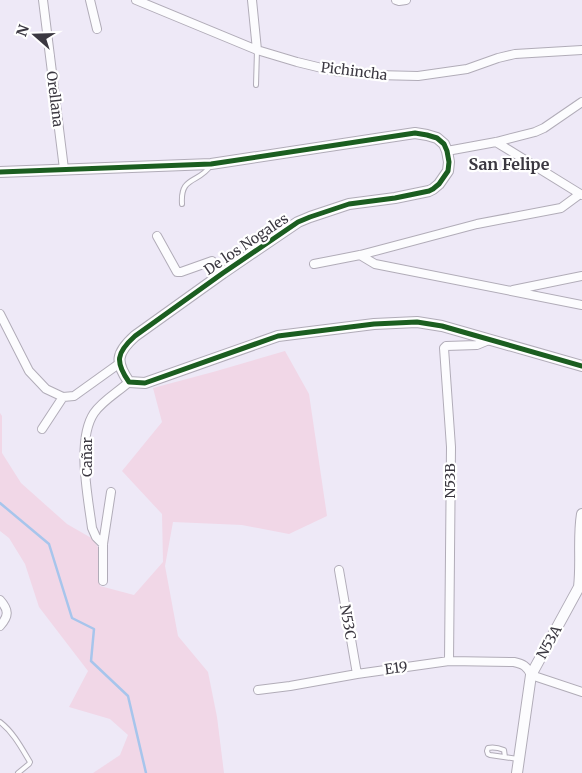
<svg xmlns="http://www.w3.org/2000/svg" width="582" height="773" viewBox="0 0 582 773" font-family="Merriweather,serif">
<rect width="100%" height="100%" fill="#eee9f7"/>
<!-- grass -->
<path fill="#f1d7e7" d="M285 351 309 394 327 516 289 534 242 525 173 522 165 566 178 636 208 672 217 717 224 773H93L120 755 128 735 110 719 69 707 88 671 39 607 25 564 9 538 0 531V413L2 416V453L21 483 67 524 93 539 101 552 98 567 100 586 134 595 163 562 162 514 122 471 162 422 153 388 213 372Z"/>
<g fill="none" stroke-linecap="round" stroke-linejoin="round">
<!-- stream -->
<path stroke="#a7c5ec" stroke-width="2.5" d="M0 503 49 544 72 618 94 629 91 661 128 696 146 773"/>
<!-- service casing -->
<g stroke="#b1acb8" stroke-width="6">
<path id="service" d="M256 85 257 50
M182 204C180 175 199 184 211 165
M0 722C13 732 21 747 30 762L29 764 18 773
M505 757 504 750C499 748 493 747 488 748L487 751 488 754 490 755 518 759"/>
</g>
<!-- minor casing -->
<g stroke="#b1acb8" stroke-width="10">
<path id="minor" d="M43 0 64 169
M90 0 97 29
M136 0 257 50 297 62 334 71 376 75 418 76 467 69 498 58 515 54 582 50
M252 0 257 50
M396 0 399 1 406 0
M496 142 582 195
M447 151 496 142 535 132 544 128 582 102
M157 236 177 272H181L212 261 223 273
M360 255 375 264 582 305
M314 264 360 255 477 224 561 208 580 194
M513 290 582 276
M0 314 29 371 46 389 63 397 74 396 120 363
M42 429 63 397
M103 544 96 537 92 528C88 497 76 440 94 413 102 401 118 392 129 382
M339 570 357 674
M103 581V544L111 492
M0 600C9 610 9 616 0 626
M449 661 451 447 444 348 446 346 477 345 489 340
M258 690 290 686 357 674 449 661 514 662C523 664 527 666 531 675L582 692"/>
</g>
<!-- tertiary casing -->
<g stroke="#b1acb8" stroke-width="12">
<path id="tertiary" d="M0 172 211 164 415 133 427 135 437 138 444 144 447 151 449 162 448 171 439 184 433 189 429 191 395 198 349 204 310 217 298 222 223 273 135 336C116 353 115 362 129 382L145 383 278 336 374 324 417 322 442 326 582 366
M517 773 531 675 579 587C582 563 578 538 582 514"/>
</g>
<!-- service -->
<use href="#service" stroke="#fcfcfe" stroke-width="4"/>
<!-- minor -->
<use href="#minor" stroke="#fcfcfe" stroke-width="8"/>
<!-- tertiary -->
<use href="#tertiary" stroke="#fcfcfe" stroke-width="10"/>
<!-- cycleway casing -->
<g stroke="#fff" stroke-width="8">
<path id="cycleway" d="M0 172 211 164 415 133 427 135 437 138 444 144 447 151 449 162 448 171 439 184 433 189 429 191 395 198 349 204 310 217 298 222 223 273 135 336C116 353 115 362 129 382L145 383 278 336 374 324 417 322 442 326 582 366"/>
</g>
<!-- cycleway -->
<use href="#cycleway" stroke="#1b5e20" stroke-width="5"/>
</g>
<g text-anchor="middle" dominant-baseline="central" stroke-width="4.5" stroke-linejoin="round" paint-order="stroke">
<!-- street labels -->
<g font-size="14" fill="#3b3841" stroke="#fff">
<text transform="translate(354 71) rotate(7)">Pichincha</text>
<text transform="translate(55 99) rotate(83)">Orellana</text>
<text transform="translate(246 244) rotate(-34)">De los Nogales</text>
<text transform="translate(87 457) rotate(-90)">Cañar</text>
<text transform="translate(450 481) rotate(-90)">N53B</text>
<text transform="translate(348 622) rotate(80)">N53C</text>
<text transform="translate(549 642) rotate(-61)">N53A</text>
<text transform="translate(396 668) rotate(-8)">E19</text>
</g>
<!-- quarter labels -->
<g font-size="16" font-weight="bold" fill="#3b3841" stroke="#fff">
<text x="509" y="164">San Felipe</text>
</g>
</g>
<!-- north arrow -->
<g transform="translate(35 35) rotate(290)" stroke="#ffffff" stroke-width="4" paint-order="stroke">
<path d="M0-4L9 19L0 12L-9 19Z" fill="#3b3841"/>
<text y="-8" font-size="14" font-weight="bold" text-anchor="middle" fill="#3b3841">N</text>
</g>
</svg>
